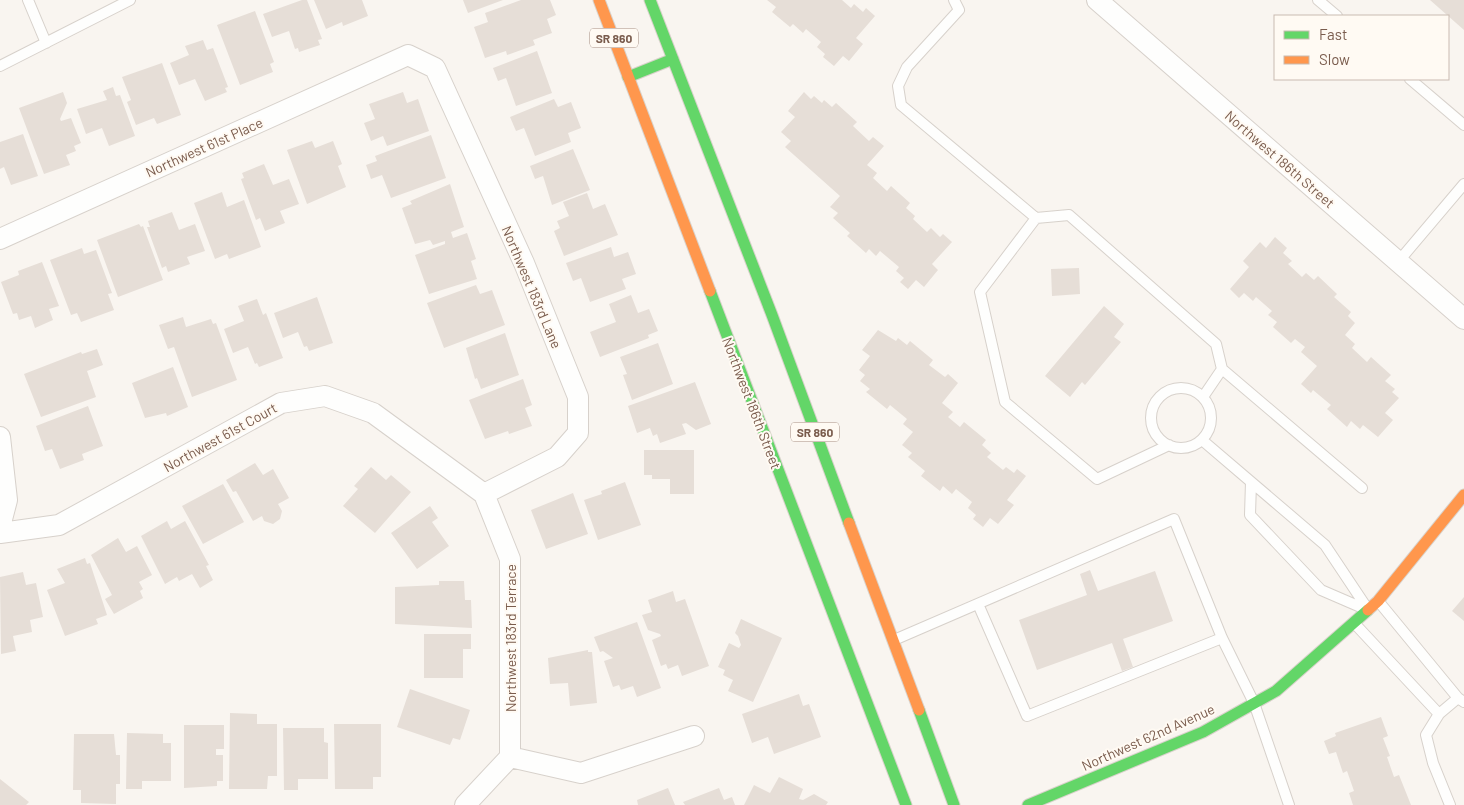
<svg xmlns="http://www.w3.org/2000/svg" width="1464" height="805" viewBox="0 0 1464 805" font-family="Barlow,sans-serif">
<rect width="100%" height="100%" fill="#f9f5f0"/>
<!-- building -->
<path fill="#e6ded7" d="M302 0H307L322 39 318 40 320 45 299 52 298 48 295 49 289 31 272 37 263 14Z
M314 0H362L368 16 343 26 342 22 326 29Z
M463 0H503L468 13Z
M521 0H550L556 15 547 19 552 33 533 40 535 45 507 55 506 51 485 58 474 27 488 22 485 13Z
M767 0H842L851 8 854 4 863 12 866 8 875 16 856 38 863 44 849 61 843 56 834 66 823 57 825 54 817 47 821 42 806 29 803 33 793 24 790 27 772 12 776 7Z
M1430 0H1464V30Z
M255 11 274 62 270 64 273 72 240 85 217 25Z
M203 40 207 50 213 48 228 87 225 88 227 92 205 101 195 79 179 85 170 63 189 55 185 46Z
M537 51 552 93 516 106 506 78 498 81 493 68Z
M162 63 181 115 157 124 154 118 136 125 127 102 131 100 122 77Z
M113 87 116 96 120 95 135 136 109 146 102 128 86 134 77 109 107 100 103 91Z
M63 92 67 103 60 119 61 121 71 118 81 143 74 146 76 151 66 155 70 165 44 174 19 108Z
M403 92 407 103 418 99 429 131 387 146 383 136 371 141 364 123 375 119 369 104Z
M804 92 811 99 814 96 822 103 824 100 832 107 836 103 857 122 853 126 869 141 873 137 884 146 867 165 877 173 873 178 887 191 891 186 910 203 906 208 915 216 913 219 927 232 931 228 940 237 943 234 952 242 932 264 938 270 924 287 916 280 908 289 900 282 904 278 896 271 899 267 880 251 876 256 869 249 866 253 847 236 850 233 833 218 838 213 830 207 840 196 785 147 791 141 781 132 795 117 788 111Z
M554 99 558 107 571 102 581 128 568 133 571 142 535 156 524 128 516 131 510 117Z
M23 134 38 176 11 185 4 167 0 169V142Z
M431 135 446 178 391 198 382 175 371 179 366 165 377 161 375 156Z
M312 141 315 148 333 141 342 164 338 166 346 187 307 204 287 150Z
M573 149 590 190 552 205 543 176 535 179 530 166Z
M264 164 273 185 289 179 299 204 280 211 285 223 265 231 260 218 256 220 241 179 244 178 242 173Z
M450 184 464 227 451 232 453 238 467 233 476 259 471 261 477 279 429 294 415 255 445 244V241L433 245 430 240 415 244 402 208 412 204 410 201Z
M222 192 227 207 244 200 261 247 229 259 227 254 215 259 194 203Z
M587 193 593 209 605 204 618 235 564 256 554 231 560 228 557 221 569 216 563 202Z
M172 212 179 230 195 224 205 251 187 257 190 264 168 272 166 266 162 268 147 227H150L148 221Z
M139 224 141 227 143 226 163 280 118 297 97 240Z
M1275 237 1287 248 1283 253 1292 261 1288 264 1302 277 1306 273 1314 280 1318 276 1337 294 1334 297 1351 312 1348 316 1355 323 1345 335 1355 344 1352 348 1367 362 1371 357 1391 375 1385 381 1395 389 1392 392 1399 398 1385 413 1393 420 1378 437 1363 425 1360 429 1351 421 1347 427 1327 409 1331 405 1313 390 1311 393 1301 384 1317 366 1301 352 1305 347 1295 339 1291 343 1273 327 1277 322 1268 315 1272 311 1256 297 1253 301 1244 293 1239 298 1230 289 1249 267 1243 261 1260 242 1266 248Z
M611 247 614 257 628 252 636 274 622 279 626 289 590 302 581 278 573 281 566 263Z
M82 248 84 254 96 250 112 293 108 294 114 310 81 322 77 313 71 315 50 260Z
M42 262 59 306 49 309 53 320 35 328 31 316 19 320 17 313 13 314 1 282 19 275 18 271Z
M1079 268 1080 294 1052 296 1051 269Z
M476 285 480 294 492 290 505 325 444 348 427 303Z
M631 295 638 313 649 309 658 331 648 335 649 338 600 357 590 332 616 322 609 304Z
M317 297 333 343 309 351 307 346 304 347 298 332 283 338 274 313Z
M257 299 263 315 266 313 283 358 259 367 257 363 255 364 248 347 233 353 224 329 244 321 238 306Z
M1104 306 1124 324 1114 337 1121 342 1085 385 1082 382 1070 397 1045 376Z
M183 317 186 327 211 319 213 324 216 323 237 380 192 397 174 347 168 349 159 325Z
M878 330 896 341 898 338 907 345 910 341 933 360 929 365 945 377 948 374 958 383 942 403 953 412 948 417 960 427 964 422 986 440 982 445 991 453 987 457 1003 470 1006 467 1014 473 1017 469 1026 476 1007 500 1014 505 998 524 990 518 983 527 973 519 976 515 968 508 972 502 956 489 952 494 943 486 940 491 921 476 925 471 908 457 912 453 902 445 913 432 903 424 907 419 890 405 887 409 866 392 870 389 860 381 865 375 859 370 870 356 862 350Z
M505 333 519 375 481 389 477 378 475 379 466 348Z
M658 343 673 384 632 400 623 375 627 374 620 357Z
M97 349 103 365 87 371 96 397 41 417 24 374 81 352 82 354Z
M173 367 188 407 167 416 166 413 145 418 132 383Z
M523 379 532 405 525 408 532 426 509 434 508 431 485 439 469 400Z
M695 382 711 424 696 430 686 423 682 424 686 434 660 443 657 434 653 436 650 428 637 433 628 406Z
M88 406 103 446 82 454 84 460 60 469 52 449 45 451 36 426Z
M644 450H694V494H670V479H652V475H644Z
M255 463 263 475 273 469 289 498 278 504 282 511 280 519 273 524 264 521 262 516 253 521 236 491 233 492 226 480Z
M371 467 386 480 391 475 411 492 375 533 343 506 358 489 354 486Z
M625 482 641 525 598 540 584 500 602 494 601 491Z
M223 484 244 522 203 544 182 506Z
M573 493 588 534 546 549 531 510Z
M430 506 438 518 432 522 449 546 417 569 391 533Z
M167 521 171 529 185 521 209 565 206 566 213 580 200 588 192 574 179 581 177 577 165 584 141 536Z
M118 538 126 552 137 546 152 575 139 582 143 589 140 591 143 598 114 614 105 599 112 595 91 555Z
M85 558 87 564 90 563 107 615 96 619 98 624 65 636 47 590 65 583 57 569Z
M1090 570 1098 591 1155 571 1173 621 1123 639 1133 667 1122 671 1112 643 1037 670 1019 620 1087 595 1080 574Z
M23 572 26 585 36 583 43 617 30 620 32 632 13 636 16 651 1 654 0 577Z
M439 581H464L465 600H471L472 628 395 624V587L439 585Z
M673 591 676 602 685 599 709 666 682 676 678 665 668 669 666 664 661 666 652 640 661 636 660 634 648 630 642 615 652 612 648 600Z
M1464 597V621L1452 611Z
M741 619 782 638 753 702 728 691 733 680 723 675 725 670 718 667 729 643 739 648 741 645 738 636 735 633Z
M637 622 661 688 637 697 633 686 621 690 619 685 613 687 604 661 613 658 603 651 600 652 594 637Z
M424 634H471V649H463V678H424Z
M588 650V652H592L597 703 570 706 568 683 550 684 548 658Z
M410 689 470 710 460 740 453 738 450 745 397 727Z
M799 694 803 706 809 704 821 737 774 754 768 737 752 743 742 714Z
M230 713 257 714V724H277V776H268L267 789H229Z
M1381 717 1388 736 1383 738 1390 756 1387 757 1394 777 1399 775 1411 805H1353L1349 793 1354 791 1347 771 1343 773 1336 752 1329 754 1324 741 1336 736 1335 733Z
M334 724H381V777H373V789H335Z
M184 725H224V749H216V755H223V781H217V786L184 788Z
M283 728H324V742L328 743V779H298V790H284Z
M127 733 163 734V743H171V781H142V789H126Z
M74 734H114L116 755H120V784H116V804L81 803V790H73Z
M779 777 803 789 799 799 803 800 814 794 828 802 826 805H744L754 785 770 793Z
M0 779 29 802 26 805H0Z
M668 788 675 805H638L637 800Z
M719 788 724 800 732 797 735 805H685L683 802Z"/>
<g fill="none" stroke-linecap="round" stroke-linejoin="round">
<!-- lane casing -->
<g stroke="#d7d1cb" stroke-width="12">
<path id="lane" d="M28 0 46 43
M954 0 959 10 907 67 898 86 901 105 1036 218 1069 215 1216 344 1222 369 1203 397
M1318 0 1337 16
M0 66 130 0
M1410 79 1464 125
M1036 218 980 292 1005 402 1097 479 1169 445
M1398 262 1464 184
M1222 369 1362 488
M1151 418a30 30 0 1 1 60 0a30 30 0 1 1-60 0Z
M1202 440 1325 545 1367 608
M1251 482 1250 515 1321 590 1365 609
M1379 602 1458 698 1464 702
M978 604 1027 716 1222 638
M1355 624 1439 714
M894 640 1174 519 1222 638 1254 703 1289 805
M1450 805 1433 763 1426 735 1439 714 1458 698"/>
</g>
<!-- street casing -->
<g stroke="#d7d1cb" stroke-width="22">
<path id="street" d="M1097 0 1464 319
M0 239 408 55 435 68 524 263 578 397V433L557 457 484 494
M0 437 7 500 0 527
M484 494 510 559V757
M0 533 59 525 281 403 325 396 373 413 484 494
M510 757 581 773 694 736
M465 805 510 757"/>
</g>
<!-- fast casing -->
<g stroke="#d9d2cb" stroke-width="13">
<path id="fast" d="M650 0 772 315 849 523
M628 77 673 59
M710 291 906 805
M919 710 954 805
M1028 805 1203 732 1276 691 1368 610"/>
</g>
<!-- slow casing -->
<g stroke="#d9d2cb" stroke-width="13">
<path id="slow" d="M599 0 710 291
M849 523 919 710
M1368 610 1378 601 1464 495"/>
</g>
<!-- lane -->
<use href="#lane" stroke="#fefefd" stroke-width="10"/>
<!-- street -->
<use href="#street" stroke="#fefefd" stroke-width="20"/>
<!-- fast -->
<use href="#fast" stroke="#63d668" stroke-width="11"/>
<!-- slow -->
<use href="#slow" stroke="#ff974d" stroke-width="11"/>
</g>
<g text-anchor="middle" dominant-baseline="central" stroke-width="4" stroke-linejoin="round" paint-order="stroke">
<!-- shield labels -->
<g fill="#fffaf3" stroke="#a28b7f" stroke-width="1">
<rect x="590" y="28.5" width="48" height="19" rx="4"/>
<rect x="791" y="422.5" width="48" height="19" rx="4"/>
</g>
<g font-size="12" font-weight="bold" fill="#7a5c4d">
<text x="614" y="38">SR 860</text>
<text x="815" y="432">SR 860</text>
</g>
<!-- street labels -->
<g font-size="14" fill="#7a5c4d" stroke="#fffaf3">
<text transform="translate(204 147) rotate(-24)">Northwest 61st Place</text>
<text transform="translate(1280 159) rotate(41)">Northwest 186th Street</text>
<text transform="translate(532 287) rotate(67)">Northwest 183rd Lane</text>
<text transform="translate(752 403) rotate(69)">Northwest 186th Street</text>
<text transform="translate(220 437) rotate(-29)">Northwest 61st Court</text>
<text transform="translate(510 638) rotate(-90)">Northwest 183rd Terrace</text>
<text transform="translate(1148 737) rotate(-24)">Northwest 62nd Avenue</text>
</g>
</g>
<!-- legend -->
<rect x="1274" y="15" width="175" height="65" fill="#fffaf3" stroke="#cabbb1"/>
<rect x="1284" y="31" width="25" height="8" fill="#63d668" stroke="#cabbb1"/>
<text x="1319" y="40" font-size="15" fill="#7a5c4d">Fast</text>
<rect x="1284" y="56" width="25" height="8" fill="#ff974d" stroke="#cabbb1"/>
<text x="1319" y="65" font-size="15" fill="#7a5c4d">Slow</text>
</svg>
